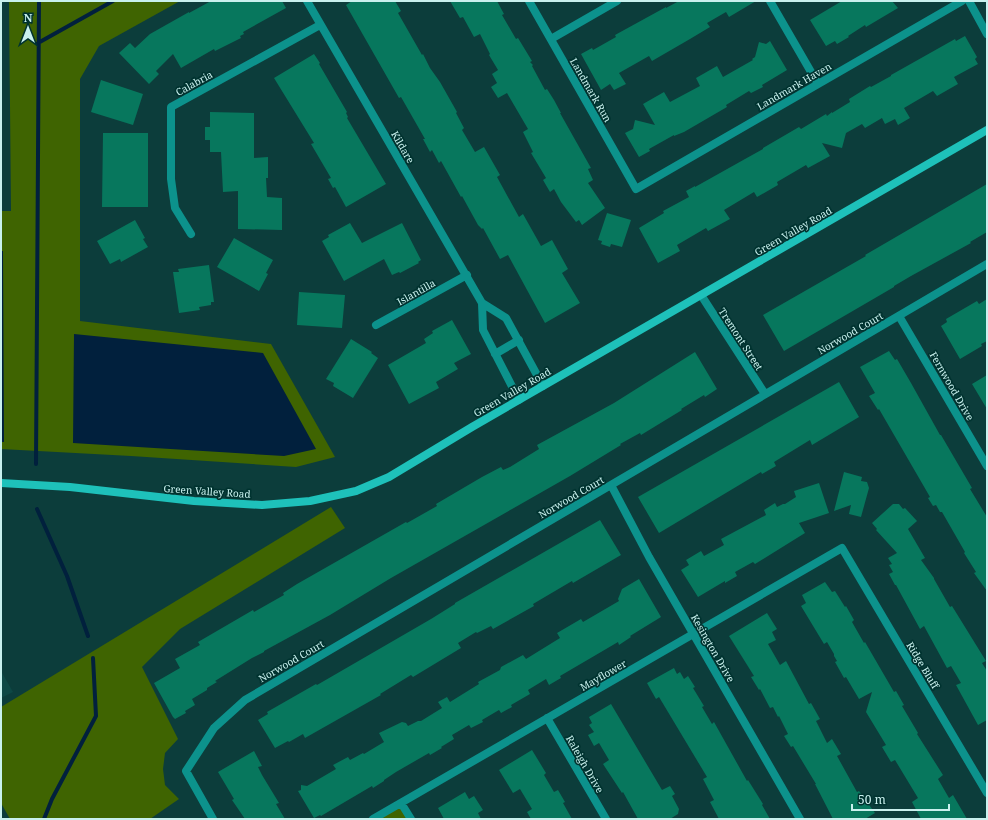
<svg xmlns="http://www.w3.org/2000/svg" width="988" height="820" viewBox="0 0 988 820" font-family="'Noto Serif',serif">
<rect width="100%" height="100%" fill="#0c3d3b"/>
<!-- built -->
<path fill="#0e4845" d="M1 671 13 692 1 698Z"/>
<!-- green -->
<path fill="#3f6401" d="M9 1H180L99 46 80 79V321L271 344 335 457 296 467 131 456 1 449V211H11Z
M331 507 345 528 180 629 142 667 178 739 165 753 163 769 165 785 179 799 150 819H10L1 803V707Z
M401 803 411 819H373Z"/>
<!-- water -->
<path fill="#01203d" d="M1 251H3L4 442H1Z
M74 334 263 353 316 449 284 456 73 443Z"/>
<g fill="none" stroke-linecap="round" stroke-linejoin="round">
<!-- stream -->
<path stroke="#01203d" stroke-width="4" d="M38 43 113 1
M36 464 39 1
M37 509 67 576 88 636
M44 819 52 799 96 716 93 658"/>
</g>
<!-- building -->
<path fill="#07775d" d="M211 1H282L286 8 243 32 244 34 240 36 241 38 215 51 214 49 181 68 173 54 156 71 159 74 149 84 119 53 130 43 135 48 150 34 189 12V13Z
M352 1H395L401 11 398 13 422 55 423 54 430 68 440 82 457 112 456 113 464 128 462 130 475 152 484 147 500 175 497 177 519 217 523 214 541 246 552 240 568 269 562 273 580 303 545 323 508 255 500 259 483 228 482 229 478 225 462 196 461 197 441 161 439 163 432 150 430 152 423 139H425L401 97 399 98 346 5Z
M450 1H497L504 14 502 15 516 39 518 38 532 61 530 62 533 65 532 66 545 90 547 89 554 100 561 113H560L591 168 588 169 593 180 588 183 605 208 582 225 579 220 576 222 561 202 554 189 550 192 543 180 546 178 531 153 533 152 523 132 528 129 507 93 498 98 491 87 497 83 492 74 498 70 489 55 490 54 480 34 474 37 463 17 460 18Z
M679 1H756L729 17 726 12 707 23 710 27 690 39 652 61 649 56 619 73 626 84 614 90 610 84 601 90 581 54 592 48 593 50 616 37 615 35 666 7V8Z
M842 1H892L898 8 866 27 865 25 848 36 849 37 837 44 835 41 826 46 810 20Z
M965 36 977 57 975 59 978 64 954 77 958 84 937 96 933 91 904 108 910 118 898 125 895 119 885 124 882 118 865 128 862 124 846 133 842 148 822 143 830 156 808 168 806 165 777 182 778 185 757 197 754 192 724 210 730 219 708 231 706 228 677 245 680 251 658 263 639 228 664 213 663 211 689 197 686 191 695 186V187L745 159 763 149V148L799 127 801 129 826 114 827 116 832 112V113L850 102 849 99 870 86 871 87 891 76V75L955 39 956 41Z
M770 41 787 70 762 85 763 87 751 93 749 91 726 105 727 107 684 132 674 136V135L649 149 650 151 639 157 625 133 633 129 635 120 655 125 643 104 664 92 670 102 700 86 696 78 717 66 723 77 753 60 752 59 755 57 759 42 766 44Z
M314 54 320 63 319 64 347 112 346 113 348 117 347 118 386 184 346 207 335 187 333 188 328 179 331 178 311 144 314 143 274 78Z
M101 80 143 94 133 125 91 112Z
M210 112 254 113V158L268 157V178H266L267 197 282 198V230L238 229V191L223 192 221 152H210V140H205V127H210Z
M103 133H148V207H102Z
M987 184V232L970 242 971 243 911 276 894 286V287L784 351 763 315 866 256 865 255Z
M607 213 631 220 622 247 611 244 610 247 601 244 602 241 598 240Z
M135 220 145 238 143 239 148 247 121 262 120 259 110 264 97 241Z
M350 223 362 243 402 223 421 260 418 262 419 263 400 273 399 272 392 275 384 259 344 281 322 241 329 237 328 235Z
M234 238 273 260 266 273 268 274 259 291 217 267Z
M209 265 214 302H211V305L199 307 200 310 179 313 173 272H179L178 269Z
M299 292 345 295 342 328 297 325Z
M987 299V341L981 344 982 346 960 359 941 326 947 322 946 319 977 301 979 304Z
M452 320 471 354 454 363 458 369 436 382 439 388 409 404 388 365 426 343 424 339 433 333 432 331Z
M351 339 372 352 371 353 378 358 353 398 333 386 334 383 326 379Z
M889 351 895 360 897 359 911 383 940 435H941L972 488 970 489 987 517V591L974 573 976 572 964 553 965 552 942 512H940L936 505 933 506 928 498 930 497 919 478 879 409 878 410 869 396 875 393 860 367Z
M695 352 717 389 705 397 704 395 681 409 682 410 641 435 640 433 620 444 621 445 570 476 391 578 330 615 264 651V652L252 658 215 681 217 682 207 688V690L192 699 195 705 185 711 186 713 175 719 173 717 154 683 180 668 175 659 200 645 198 642 253 610 254 612 284 595 283 593 297 584 406 522 407 523 437 506 436 504 482 477 501 467 503 470 510 467 539 449 537 445 614 403Z
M987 375V409L972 384Z
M839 382 859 417 812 445 810 440 774 462 776 466 762 474 761 472 659 533 638 497Z
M844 472 862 477 861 481 867 482 869 488 861 517 849 514 851 505 834 511Z
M819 483 829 513 799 523 805 533 755 564 753 562 735 572 737 576 725 583V581L698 597 681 570 689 565 686 560 701 551 704 556 724 545 721 539 766 515 764 510 775 503 777 507 783 504H785L796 497 794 491Z
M893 504H899L903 509 905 508 917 521 908 529 925 558 921 560 934 578V579L950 607 952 606 986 661 982 663 987 671V720L978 725 956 685 961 683 951 666 947 668 924 626 920 629 896 585H895L889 574 893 572 889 565 892 564 888 558 897 553 876 530 877 529 872 523Z
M600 520 621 555 573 583 572 581 533 604 534 606 493 629 491 626 477 633 476 632 458 643 461 648 413 677 411 675 380 694 381 695 305 738 303 734 289 742 288 741 275 748 258 720 268 714 267 712 316 684 317 685 431 619 455 604V603Z
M639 579 661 617 630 636 631 637 619 645 618 642 601 652 560 676 561 678 549 685 546 679 528 690 530 694 511 705 512 707 501 713 499 710 482 720 483 722 471 728 469 725 452 735 454 739 441 747 442 748 430 755 429 753 396 772 384 780V781L373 788 372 786 321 816 320 815 314 818 298 791 301 790V785L307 786 336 769 333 765 348 757 350 760 363 753 364 754 384 742 379 733 402 722 406 723 408 726 418 721H421L442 708 438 702 447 697 450 702 479 684 478 682 500 670 501 667 523 655 526 659 560 638 557 633 581 619 583 622 619 601 618 599 622 589Z
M825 582 832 592 835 591 845 607 846 606 854 620 852 622 864 643 865 642 894 692 896 691 904 705 902 706 918 733 917 734 943 775 938 779 949 798 953 795 967 819H921L912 802 918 798 895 760 891 762 882 747 886 745 866 712 872 692 859 699 846 677 844 678 835 662 837 661 834 656V654L827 642 824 644 801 606 806 603 802 595Z
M767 613 777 629 772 632 776 640 768 644 780 665 786 661 809 704 811 703 820 719 816 721 827 743 832 739 841 754 837 756 857 792 859 791 875 813 865 819H833L815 784H816L793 746 791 747 784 736 788 734 779 716 778 717 773 707 770 708 760 689 759 690 751 677 754 676 729 636Z
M674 668 677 674 680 672 684 679 688 676 695 687 693 688 704 706 702 707 712 724 714 722 747 781 748 780 763 804 762 805 770 819H719L710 802 714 800 703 779 707 777 659 697 656 699 647 683Z
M611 704 662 790 670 786 675 794 672 796 679 809 678 814 670 819H638L623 792 622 793 603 764 609 760 599 743 594 746 588 735 594 732 589 725 592 723 589 717Z
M532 750 546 773 544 775 554 792 558 790 565 802 563 803 572 819H531L527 812 532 809 520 789 513 793 499 770Z
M254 751 262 766 258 767 262 775 279 803 276 804 285 819H245L232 800 234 799 218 772Z
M465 792 469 799 474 796 483 810 478 813 481 819H444L438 808Z"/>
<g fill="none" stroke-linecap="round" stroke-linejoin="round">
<!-- street -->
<path stroke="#0c928c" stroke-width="8" d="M307 1 482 303 483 330 519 400
M529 1 636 189 962 1
M770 1 818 84
M969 1 987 34
M551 39 617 1
M191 234 175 208 171 179V107L320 25
M701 295 765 394
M482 303 506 318 543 386
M899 316 987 466
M376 325 467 275
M495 354 519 340
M611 485 649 557 800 819
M547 718 606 819
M401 803 411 819
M213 819 186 771 214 728 245 700 987 264
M373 819 842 548 987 793"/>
<!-- secondary -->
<path stroke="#1ec1ba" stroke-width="8" d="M1 483 70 487 194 501 262 505 310 501 356 491 389 477 472 427 987 130"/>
</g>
<g text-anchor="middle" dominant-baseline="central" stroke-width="3.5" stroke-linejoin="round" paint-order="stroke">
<!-- street labels -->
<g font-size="10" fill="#c9f1ee" stroke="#003330">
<text transform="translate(194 83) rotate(-29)">Calabria</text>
<text transform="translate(794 86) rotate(-30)">Landmark Haven</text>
<text transform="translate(591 90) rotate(60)">Landmark Run</text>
<text transform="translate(403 147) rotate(60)">Kildare</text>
<text transform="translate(793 231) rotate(-30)">Green Valley Road</text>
<text transform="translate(416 292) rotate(-29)">Islantilla</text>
<text transform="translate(850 333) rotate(-30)">Norwood Court</text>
<text transform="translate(741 339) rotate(57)">Tremont Street</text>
<text transform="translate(952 386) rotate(60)">Fernwood Drive</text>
<text transform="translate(512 392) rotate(-30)">Green Valley Road</text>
<text transform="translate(207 491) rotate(4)">Green Valley Road</text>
<text transform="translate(571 497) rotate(-30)">Norwood Court</text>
<text transform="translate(713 648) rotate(60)">Kesington Drive</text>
<text transform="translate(291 661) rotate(-30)">Norwood Court</text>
<text transform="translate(923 665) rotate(59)">Ridge Bluff</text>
<text transform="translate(603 675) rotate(-30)">Mayflower</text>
<text transform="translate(585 764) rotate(60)">Raleigh Drive</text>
</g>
</g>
<!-- border -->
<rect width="988" height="820" fill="none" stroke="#c9f1ee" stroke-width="4"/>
<!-- north arrow -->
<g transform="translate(28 28)" stroke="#003330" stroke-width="3" paint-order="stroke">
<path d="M0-3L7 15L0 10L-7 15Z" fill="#c9f1ee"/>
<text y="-6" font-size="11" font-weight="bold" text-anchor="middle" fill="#c9f1ee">N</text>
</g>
<!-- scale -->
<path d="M852 804v6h97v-6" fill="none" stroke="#c9f1ee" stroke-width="2"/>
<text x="858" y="804" font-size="12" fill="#c9f1ee" stroke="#003330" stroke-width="3" paint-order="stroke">50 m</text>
</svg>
